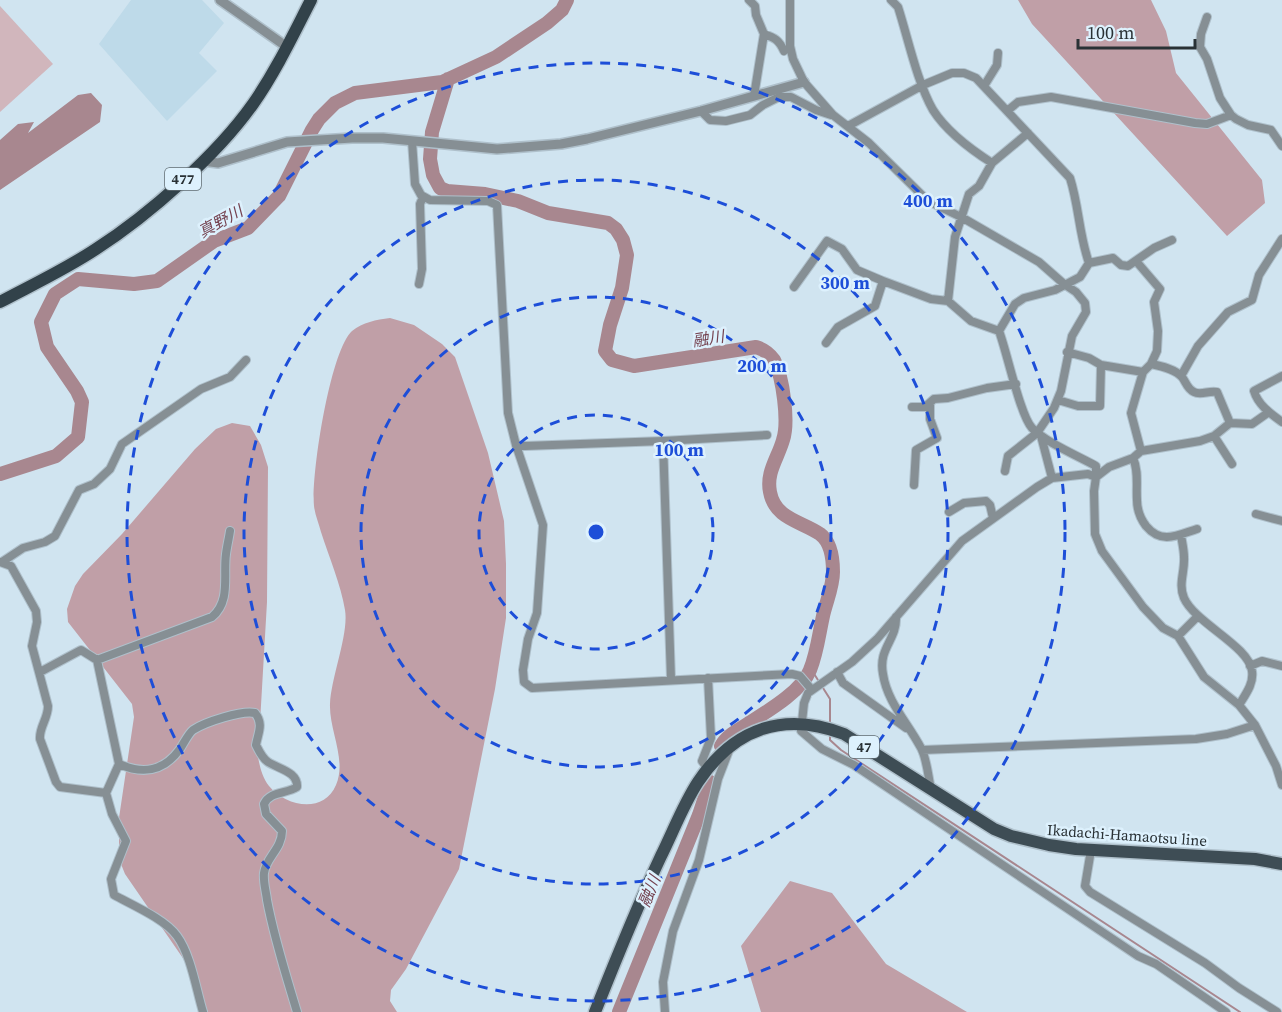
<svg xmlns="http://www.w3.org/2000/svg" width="1282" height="1012" viewBox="0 0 1282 1012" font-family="'Source Serif 4','Noto Sans JP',serif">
<rect width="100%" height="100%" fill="#d0e4f0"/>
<!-- built -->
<path fill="#bedae9" d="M131 0H202L224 23 199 53 217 71 167 121 99 44Z"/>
<!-- green -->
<path fill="#d1b6bc" d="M0 6 53 64 0 112Z"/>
<!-- forest -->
<path fill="#c09fa7" d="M1018 0H1151L1166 31 1176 73 1262 180 1265 203 1227 236 1032 24Z
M390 318 414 325 442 344 455 357 488 453 504 521 506 564V618L495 689 459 869 406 969 391 990 390 1001 397 1012H208L189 967 125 874 119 859V818L134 717 132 704 68 622 67 609 75 586 83 574 122 534 195 449 216 429 232 423 250 426 261 445 268 467 267 602 258 757C260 767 262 777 269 786 286 807 324 814 336 785 347 760 329 730 330 704 331 677 349 634 345 610 341 585 329 557 321 532 319 524 315 515 314 506 311 475 330 351 352 331 363 322 376 320 390 318Z
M790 881 832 893 886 964 967 1012H761L741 946Z"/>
<!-- water -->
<path fill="#a8878f" d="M91 93 102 105 100 122 0 190V140L18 124 34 122 28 133 78 95Z"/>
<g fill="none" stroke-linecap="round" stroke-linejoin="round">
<!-- stream -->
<path stroke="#a8878f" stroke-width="2" d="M811 669 830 699V726
M830 734V740L841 750 1240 1012"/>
<!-- river -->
<path stroke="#a8878f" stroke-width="14" d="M448 79 432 132 430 159 433 175 440 188 447 191 485 194 518 201 548 213 608 223 616 229 623 240 627 255 622 288 610 325 605 351 612 360 634 366 756 347C763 349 769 353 774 360 783 377 789 422 783 440 778 458 766 472 770 492 775 519 801 521 820 534 831 542 833 560 833 572 833 587 826 602 823 616 819 634 817 653 810 670 802 691 768 711 749 723 739 730 727 735 721 746
M0 474 56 456 78 437 82 402 77 391 47 347 41 322 55 294 78 279 134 284 157 281 214 241 248 228 279 196 312 130 319 119 335 103 355 93 442 82 496 57 547 23 562 10 567 0
M619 1012 699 815 710 782"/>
<!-- minor casing -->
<g stroke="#afc0cb" stroke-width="10">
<path id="minor" d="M749 0 755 6 756 15 764 34 754 96
M790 0V46L793 59 804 82 833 115 869 143 928 201 963 218 1039 262 1064 284 1076 292 1085 303 1086 312 1072 336 1061 391 1054 408 1037 433 1008 456 1005 471
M891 0 898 7C908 38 917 82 933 110 947 132 970 149 992 163
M1207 17 1201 34 1200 47 1207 59 1220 98 1231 115 1236 119 1248 125 1271 130 1282 146
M764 34C775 38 779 40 784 51
M984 86 997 65 998 53
M701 111 710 120 726 121 750 115 763 105 779 97H791L816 110 831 115
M1007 111 1018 102 1051 97 1195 123 1207 124 1231 115
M848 126 923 85 952 73H964L976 78 1070 178C1079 206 1079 235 1089 263L1080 277 1055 290 1024 298 1015 304 999 331
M412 141 415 184 421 195 430 200 488 201 497 205 508 413 516 445 543 525 537 613 528 639 523 670 524 682 532 688 792 674 800 676 812 690
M1136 261 1160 289 1154 302 1158 331 1157 351 1151 364 1143 372 1131 413 1141 451
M1089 263 1113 258 1121 265 1128 266 1154 248 1172 240
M883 281 931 299 948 301 971 321 999 331C1007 352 1020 415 1032 428 1045 442 1078 456 1096 466V477
M419 284 422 269 420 204 423 197
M794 287 827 241 842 249 857 270 883 281 875 306 838 327 826 343
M948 301 955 237 969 194 979 186 992 163 1028 133
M1067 352 1089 358 1101 365 1143 372
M1151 364C1161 366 1175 369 1182 377 1186 382 1187 389 1194 392 1201 396 1209 390 1217 392L1230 423 1252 424 1269 412
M1181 376 1198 346 1228 312 1252 300 1259 275 1282 239
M1282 376 1254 391C1258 405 1271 414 1282 422
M1058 400 1078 406H1100L1101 365
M912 407H925L934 399 948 398 987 388 1016 384
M1041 436 1052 478
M1214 436 1232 464
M663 441 671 679
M516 445 525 446 663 441 767 435
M1133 458C1139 471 1136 486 1137 500 1137 510 1140 518 1146 526 1162 545 1178 535 1197 529
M1096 477 1109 467 1133 458 1141 451 1200 441 1214 436 1230 423
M914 485 916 450 937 438 930 419V403
M949 512 964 503 986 501 990 505 993 518
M1256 514 1282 521
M1181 535C1182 542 1184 550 1184 557 1185 572 1178 584 1184 598 1195 623 1249 646 1252 671 1254 684 1245 695 1239 705
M0 562 11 566 36 611 37 622 32 646 48 706C48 719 39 727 40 739L56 782 60 787 106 793
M2 562 23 548 45 542 55 536 79 490 94 484 110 469 122 444 201 389 230 377 246 360
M896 617C897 640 878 648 883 674 887 702 908 723 921 748 927 759 928 776 931 789
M1178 636 1198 616
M97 660 212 617C231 601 223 576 226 554 227 546 229 538 230 531
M1250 666 1262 661 1282 666
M40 672 81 650 97 660 119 764 106 793 112 814 126 841 111 879 114 895C132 905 165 919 177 936 191 955 196 989 203 1012
M837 672 843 683 906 728
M708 678 711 738 702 761 708 769
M922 750 1196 739 1227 734 1255 725
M119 764C144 775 164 771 180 749 184 743 188 734 193 730 205 722 242 710 255 713 264 724 258 733 256 745 259 751 262 758 268 762 279 769 298 772 297 787 286 794 270 791 264 804L266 814 282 831C282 849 266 857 264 873 263 882 266 891 267 900 274 938 286 975 297 1012
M1091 850 1085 886 1090 892 1205 963 1239 988 1277 1012
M665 1012 663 982 673 931 699 860 718 779 730 748
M1226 1012 1156 964 1138 956 854 765 822 749 801 731 804 703 808 693 852 662 877 639 962 541 1037 487 1052 478 1088 474 1096 477 1094 491 1095 534 1102 551 1143 607 1163 628 1178 636 1204 677 1239 705 1255 725 1276 766 1282 785"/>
</g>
<!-- tertiary casing -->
<g stroke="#afc0cb" stroke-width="12">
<path id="tertiary" d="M220 0 287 47
M203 161 218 163 287 142 352 138H383L497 149 561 144 587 139 701 111 804 82"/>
</g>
<!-- primary casing -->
<g stroke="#afc0cb" stroke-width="15">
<path id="primary" d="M595 1012C616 959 637 907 661 856 673 832 683 805 698 782 734 728 784 711 844 734L994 829 1011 836 1049 845 1076 849 1255 859 1282 864"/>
</g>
<!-- trunk casing -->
<g stroke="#afc0cb" stroke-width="15">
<path id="trunk" d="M0 302C32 285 66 269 96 249 149 215 217 155 253 104 276 71 293 35 311 0"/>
</g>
<!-- minor -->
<use href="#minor" stroke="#868f94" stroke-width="8"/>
<!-- tertiary -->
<use href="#tertiary" stroke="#868f94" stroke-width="9"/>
<!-- primary -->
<use href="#primary" stroke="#3e4d55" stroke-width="12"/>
<!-- trunk -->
<use href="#trunk" stroke="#32424a" stroke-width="12"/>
</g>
<!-- distance rings -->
<g fill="none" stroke="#1d4ed8" stroke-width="3" stroke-dasharray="10 8">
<circle cx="596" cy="532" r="117"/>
<circle cx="596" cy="532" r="235"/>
<circle cx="596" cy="532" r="352"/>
<circle cx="596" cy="532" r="469"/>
</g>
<g text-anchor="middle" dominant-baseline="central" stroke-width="5" stroke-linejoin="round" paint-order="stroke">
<!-- shield labels -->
<g fill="#ddf1fd" stroke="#5f6b71" stroke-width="1.5">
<rect x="165" y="168" width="36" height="22" rx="4.5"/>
<rect x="849" y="736" width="30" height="22" rx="4.5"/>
</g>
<g font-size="14" font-weight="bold" fill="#293135">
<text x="183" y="179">477</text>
<text x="864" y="747">47</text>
</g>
<!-- street labels -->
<g font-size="15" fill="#293135" stroke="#ddf1fd">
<text transform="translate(1127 835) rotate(4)">Ikadachi-Hamaotsu line</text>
</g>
<!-- water labels -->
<g font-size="16" font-style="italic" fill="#754351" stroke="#ddf1fd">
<text transform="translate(220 221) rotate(-29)">真野川</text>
<text transform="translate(708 338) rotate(-9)">融川</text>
<text transform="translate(649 891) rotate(-68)">融川</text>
</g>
</g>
<circle cx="596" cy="532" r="9" fill="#1d4ed8" stroke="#ddf1fd" stroke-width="3"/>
<g font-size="18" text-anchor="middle" font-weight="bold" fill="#1d4ed8" stroke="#ddf1fd" stroke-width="5" stroke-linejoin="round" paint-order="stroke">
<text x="928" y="207">400 m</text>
<text x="845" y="289">300 m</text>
<text x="762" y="372">200 m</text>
<text x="679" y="456">100 m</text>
</g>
<!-- scale -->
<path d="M1078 39v9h117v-9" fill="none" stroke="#293135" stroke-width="3"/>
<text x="1087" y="39" font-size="18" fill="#293135" stroke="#ddf1fd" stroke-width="4.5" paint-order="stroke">100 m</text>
</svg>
